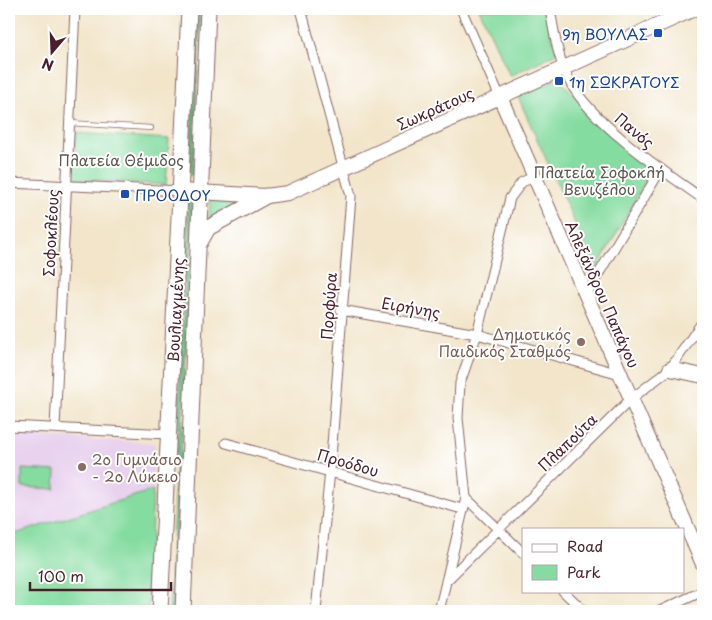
<svg xmlns="http://www.w3.org/2000/svg" width="712" height="620" viewBox="0 0 712 620" font-family="'Playpen Sans',sans-serif">
<rect width="100%" height="100%" fill="#fff"/>
<filter id="ink" filterUnits="userSpaceOnUse"><feTurbulence type="fractalNoise" baseFrequency=".02" numOctaves="2"/><feDisplacementMap in="SourceGraphic" scale="10" xChannelSelector="R" yChannelSelector="G"/><feConvolveMatrix kernelMatrix="1 2 1 2 8 2 1 2 1" color-interpolation-filters="sRGB"/></filter>
<filter id="wash" filterUnits="userSpaceOnUse"><feTurbulence type="fractalNoise" baseFrequency=".0096" numOctaves="4" result="noise"/><feDisplacementMap in="SourceGraphic" scale="20" xChannelSelector="R" yChannelSelector="G"/><feGaussianBlur stdDeviation="1.12" result="paint"/><feColorMatrix in="noise" values="0 0 0 0 0 0 0 0 0 0 0 0 0 0 0 0 0 1.4 0 .05"/><feComposite in="paint" operator="in"/></filter>
<g filter="url(#wash)">
<rect width="100%" height="100%" fill="#f2e5ca"/>
<!-- built -->
<path fill="#e8d2ee" d="M9 435 155 443 153 490 9 536Z"/>
<!-- green -->
<path fill="#85dca0" stroke="#687e66" d="M479 9H544L557 53 510 76Z
M559 78 605 130 652 170 596 270 518 97Z
M76 133 169 139 166 185 73 179Z
M210 200 239 201V204L209 220Z
M22 469 56 471 55 489 22 487Z
M153 490 148 611H9V536Z"/>
<!-- forest -->
<path fill="#6cbc86" stroke="#5b6e58" d="M197 9H201L193 175H189Z
M191 199 193 209 174 611H169L188 202Z"/>
</g>
<g filter="url(#ink)">
<g fill="none" stroke-linecap="round" stroke-linejoin="round">
<!-- lane casing -->
<g stroke="#856463" stroke-width="6">
<path id="lane" d="M69 123 151 128"/>
</g>
<!-- street casing -->
<g stroke="#856463" stroke-width="11">
<path id="street" d="M301 9 351 196 330 471 316 611
M461 9 500 97
M550 9C554 33 558 60 570 82 594 125 662 170 703 199
M9 183 181 191
M586 295 661 169
M341 310 477 334 620 374
M9 426 169 434
M55 428 75 9
M226 443 462 509
M466 498 523 553
M446 581 631 399 670 369 703 321
M563 591 584 611
M439 611 466 498 458 418 460 383 477 334 510 198 522 182 534 177
M660 611 703 591"/>
</g>
<!-- secondary casing -->
<g stroke="#856463" stroke-width="16">
<path id="secondary" d="M500 97 703 564
M181 191 266 196 288 193 694 9
M670 369 703 376"/>
</g>
<!-- primary casing -->
<g stroke="#856463" stroke-width="17">
<path id="primary" d="M199 244 208 228 266 196
M160 611 189 9
M183 611 208 9"/>
</g>
<!-- lane -->
<use href="#lane" stroke="#fff" stroke-width="4.5"/>
<!-- street -->
<use href="#street" stroke="#fff" stroke-width="9"/>
<!-- secondary -->
<use href="#secondary" stroke="#fff" stroke-width="14"/>
<!-- primary -->
<use href="#primary" stroke="#fff" stroke-width="15"/>
</g>
</g>
<!-- markers -->
<g fill="#1a4fb4" stroke="#fff" stroke-width="2">
<rect x="653" y="28" width="10" height="10" rx="2.5"/>
<rect x="554" y="76" width="10" height="10" rx="2.5"/>
<rect x="120" y="189" width="10" height="10" rx="2.5"/>
</g>
<g fill="#8d6e63" stroke="#fff" stroke-width="2">
<circle cx="581" cy="342" r="5"/>
<circle cx="82" cy="467" r="5"/>
</g>
<g text-anchor="middle" dominant-baseline="central" stroke-width="4" stroke-linejoin="round" paint-order="stroke">
<!-- transit labels -->
<g font-size="15" fill="#164399" stroke="#fff" text-anchor="start">
<text x="648" y="33" text-anchor="end">9η ΒΟΥΛΑΣ</text>
<text x="569" y="81">1η ΣΩΚΡΑΤΟΥΣ</text>
<text x="135" y="194">ΠΡΟΟΔΟΥ</text>
</g>
<!-- street labels -->
<g font-size="15" fill="#4a1f2b" stroke="#fff">
<text transform="translate(435 108) rotate(-24)">Σωκράτους</text>
<text transform="translate(635 130) rotate(40)">Πανός</text>
<text transform="translate(50 233) rotate(-87)">Σοφοκλέους</text>
<text transform="translate(603 294) rotate(66)">Αλεξάνδρου Παπάγου</text>
<text transform="translate(328 306) rotate(-86)">Πορφύρα</text>
<text transform="translate(411 307) rotate(10)">Ειρήνης</text>
<text transform="translate(175 310) rotate(-87)">Βουλιαγμένης</text>
<text transform="translate(567 442) rotate(-44)">Πλαπούτα</text>
<text transform="translate(348 462) rotate(16)">Προόδου</text>
</g>
<!-- park labels -->
<g font-size="15" fill="#5c584e" stroke="#fff">
<text x="121" y="159">Πλατεία Θέμιδος</text>
<text x="599" y="171">Πλατεία Σοφοκλή<tspan x="599" dy="17">Βενιζέλου</tspan></text>
</g>
<!-- education labels -->
<g font-size="15" fill="#785e54" stroke="#fff" text-anchor="end">
<text x="571" y="333">Δημοτικός<tspan x="571" dy="17">Παιδικός Σταθμός</tspan></text>
<text x="92" y="458" text-anchor="start">2ο Γυμνάσιο<tspan x="92" dy="17">- 2ο Λύκειο</tspan></text>
</g>
</g>
<!-- margin -->
<rect width="712" height="620" fill="none" stroke="#fff" stroke-width="30"/>
<!-- legend -->
<rect x="522" y="528" width="162" height="65" fill="#ffffff" stroke="#b7a5aa"/>
<rect x="532" y="544" width="25" height="8" fill="#ffffff" stroke="#b7a5aa"/>
<text x="567" y="552" font-size="15" fill="#4a1f2b">Road</text>
<rect x="532" y="565" width="25" height="15" fill="#85dca0" stroke="#b7a5aa"/>
<text x="567" y="578" font-size="15" fill="#4a1f2b">Park</text>
<!-- north arrow -->
<g transform="translate(52 52) rotate(199)" stroke="#ffffff" stroke-width="4" paint-order="stroke">
<path d="M0-4L9 19L0 12L-9 19Z" fill="#4a1f2b"/>
<text y="-8" font-size="14" font-weight="bold" text-anchor="middle" fill="#4a1f2b">N</text>
</g>
<!-- scale -->
<path d="M30 582v8h141v-8" fill="none" stroke="#4a1f2b" stroke-width="2.5"/>
<text x="38" y="582" font-size="15" fill="#4a1f2b" stroke="#ffffff" stroke-width="4" paint-order="stroke">100 m</text>
</svg>
